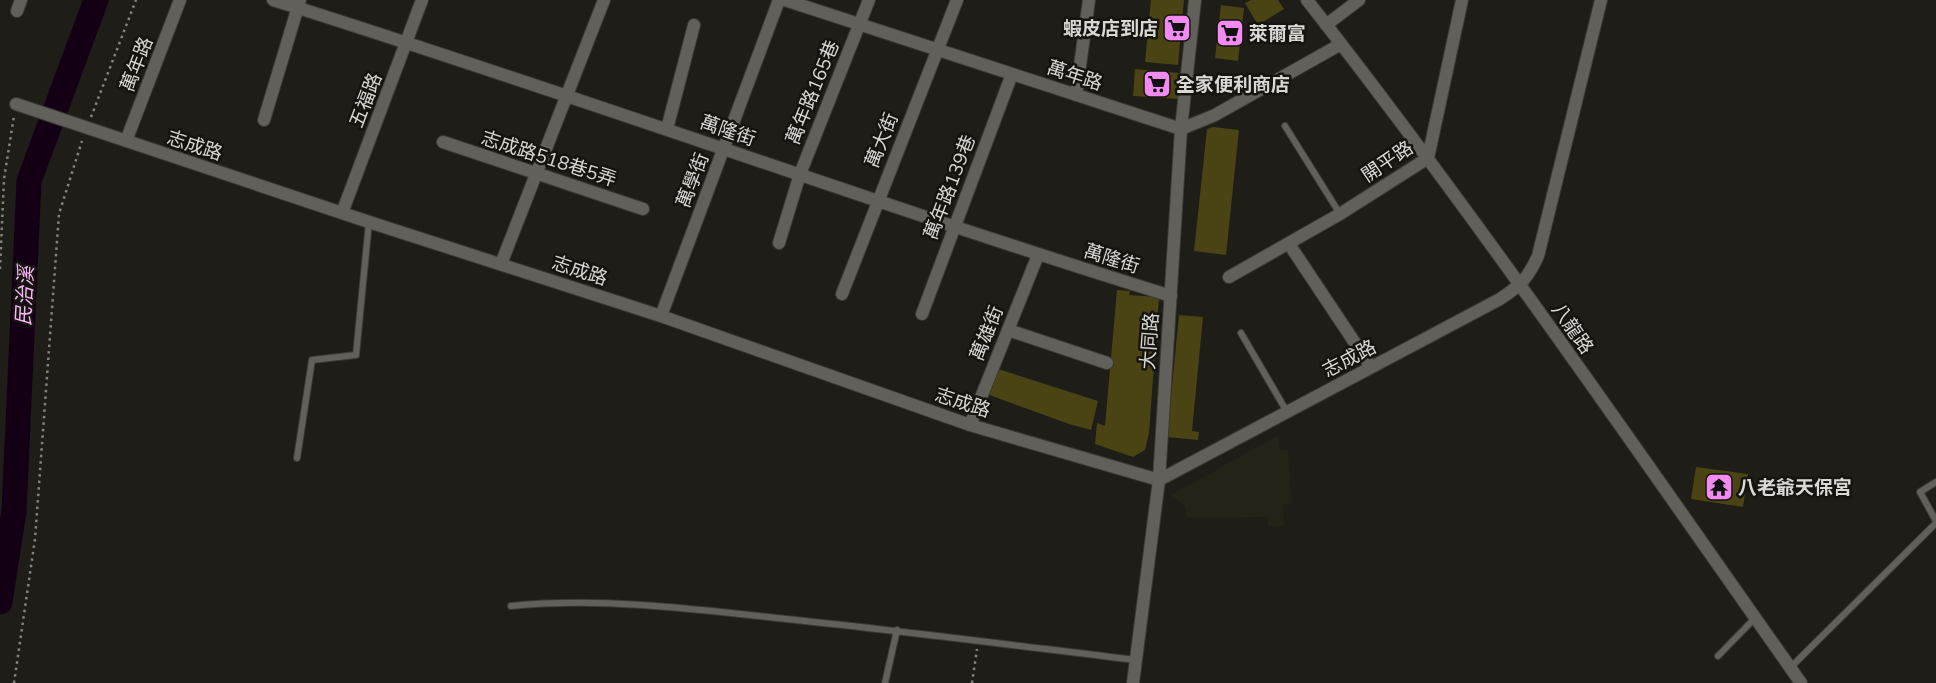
<svg xmlns="http://www.w3.org/2000/svg" width="1936" height="683" viewBox="0 0 1936 683" font-family="Mulish,'Noto Sans TC',sans-serif">
<rect width="100%" height="100%" fill="#1e1d18"/>
<!-- built -->
<path fill="#252318" d="M1279 435V450H1288L1291 503 1282 504 1285 526 1268 527 1267 517 1187 518 1185 506 1171 495Z"/>
<g fill="none" stroke-linecap="round" stroke-linejoin="round">
<!-- river -->
<path stroke="#140015" stroke-width="25" d="M0 602 14 511 29 181 96 0"/>
</g>
<!-- building -->
<path fill="#4a4313" d="M1151 0H1184L1178 65 1145 62Z
M1251 0H1278L1284 9 1258 25 1245 3Z
M1221 5 1244 8 1238 61 1215 58Z
M1135 69 1180 73 1178 99 1133 96Z
M1213 127 1239 130 1226 255 1194 251 1207 129Z
M1117 290 1130 291 1129 295 1159 297 1149 433 1145 450 1133 457 1095 444 1097 423 1105 426Z
M1179 315 1203 317 1192 431 1199 432 1198 440 1167 437Z
M995 368 1098 401 1091 430 1069 424 984 393Z
M1696 467 1748 474 1743 507 1691 499Z"/>
<g fill="none" stroke-linecap="round" stroke-linejoin="round">
<!-- service casing -->
<g stroke="#3a3a36" stroke-width="8">
<path id="service" d="M1285 126 1340 214
M1241 333 1287 412
M297 458 312 360 356 355 369 222
M1936 482 1920 492 1936 521
M511 606C603 597 695 609 786 619 903 631 1019 646 1136 660
M1718 656 1755 618
M1790 668 1936 523
M885 683 897 630"/>
</g>
<!-- minor casing -->
<g stroke="#3a3a36" stroke-width="14">
<path id="minor" d="M273 0C574 94 870 203 1171 296
M785 0 1181 129 1215 115 1341 44
M1307 0C1480 221 1639 453 1801 683
M17 11 21 0
M1326 25 1359 0
M1076 95 1089 0
M16 104 369 222 661 316 970 425 1159 480 1500 299C1520 286 1528 278 1538 256L1601 0
M264 120 300 0
M667 129 694 25
M126 141 180 0
M443 142 643 209
M342 213 422 0
M779 243 800 174 869 0
M1289 244 1371 367
M501 264 604 0
M1229 277 1340 214 1428 158 1462 0
M842 294 957 0
M922 314 1012 74
M661 316 779 0
M1008 330 1107 363
M970 425 1038 255"/>
</g>
<!-- secondary casing -->
<g stroke="#3a3a36" stroke-width="14">
<path id="secondary" d="M1133 683 1159 480 1181 129 1195 0"/>
</g>
<!-- path -->
<path stroke="#84837f" stroke-width="2.5" stroke-dasharray="2.5 4" stroke-linecap="butt" d="M91 117 136 0
M0 269 4 179 14 116
M14 683 35 539 59 214 82 141
M972 683 977 649"/>
<!-- service -->
<use href="#service" stroke="#61605a" stroke-width="6"/>
<!-- minor -->
<use href="#minor" stroke="#61605a" stroke-width="12"/>
<!-- secondary -->
<use href="#secondary" stroke="#61605a" stroke-width="12"/>
</g>
<!-- icons -->
<defs>
<g id="supermarket-square" transform="scale(1.4375)"><rect x="-9" y="-9" width="18" height="18" rx="4" fill="#f28af2" stroke="#15140f"/><path d="M-6-5.5h2.5l.6 2H6L4.5 2H-2.5L-4.4-4H-6ZM-1.5 3.2a1.3 1.3 0 1 0 .1 0ZM3 3.2a1.3 1.3 0 1 0 .1 0Z" fill="#111"/></g>
<g id="temple-square" transform="scale(1.4375)"><rect x="-9" y="-9" width="18" height="18" rx="4" fill="#f28af2" stroke="#15140f"/><path d="M0-6L5-2H3V0L6.5 2.5H4V6H1.5V3h-3V6H-4V2.5H-6.5L-3 0V-2H-5Z" fill="#111"/></g>
</defs>
<g fill-rule="evenodd">
<use href="#supermarket-square" x="1177" y="28"/>
<use href="#supermarket-square" x="1230" y="33"/>
<use href="#supermarket-square" x="1157" y="84"/>
<use href="#temple-square" x="1719" y="487"/>
</g>
<g text-anchor="middle" dominant-baseline="central" stroke-width="5" stroke-linejoin="round" paint-order="stroke">
<!-- poi labels -->
<g font-size="19" font-weight="bold" fill="#d9d8d5" stroke="#15140f" text-anchor="start">
<text x="1158" y="28" text-anchor="end">蝦皮店到店</text>
<text x="1249" y="33">萊爾富</text>
<text x="1176" y="84">全家便利商店</text>
<text x="1738" y="487">八老爺天保宮</text>
</g>
<!-- street labels -->
<g font-size="19" fill="#d9d8d5" stroke="#15140f">
<text transform="translate(136 64) rotate(-69)">萬年路</text>
<text transform="translate(1075 75) rotate(18)">萬年路</text>
<text transform="translate(812 92) rotate(-68)">萬年路165巷</text>
<text transform="translate(365 100) rotate(-69)">五福路</text>
<text transform="translate(728 130) rotate(19)">萬隆街</text>
<text transform="translate(881 140) rotate(-68)">萬大街</text>
<text transform="translate(195 145) rotate(18)">志成路</text>
<text transform="translate(549 158) rotate(18)">志成路518巷5弄</text>
<text transform="translate(1387 161) rotate(-34)">開平路</text>
<text transform="translate(692 180) rotate(-69)">萬學街</text>
<text transform="translate(949 187) rotate(-69)">萬年路139巷</text>
<text transform="translate(1112 258) rotate(17)">萬隆街</text>
<text transform="translate(580 270) rotate(18)">志成路</text>
<text transform="translate(1573 328) rotate(55)">八龍路</text>
<text transform="translate(986 333) rotate(-68)">萬雄街</text>
<text transform="translate(1149 341) rotate(-86)">大同路</text>
<text transform="translate(1349 358) rotate(-28)">志成路</text>
<text transform="translate(963 402) rotate(18)">志成路</text>
</g>
<!-- water labels -->
<g font-size="20" font-style="italic" fill="#f9b6f7" stroke="#15140f">
<text transform="translate(24 296) rotate(-87)">民治溪</text>
</g>
</g>
</svg>
